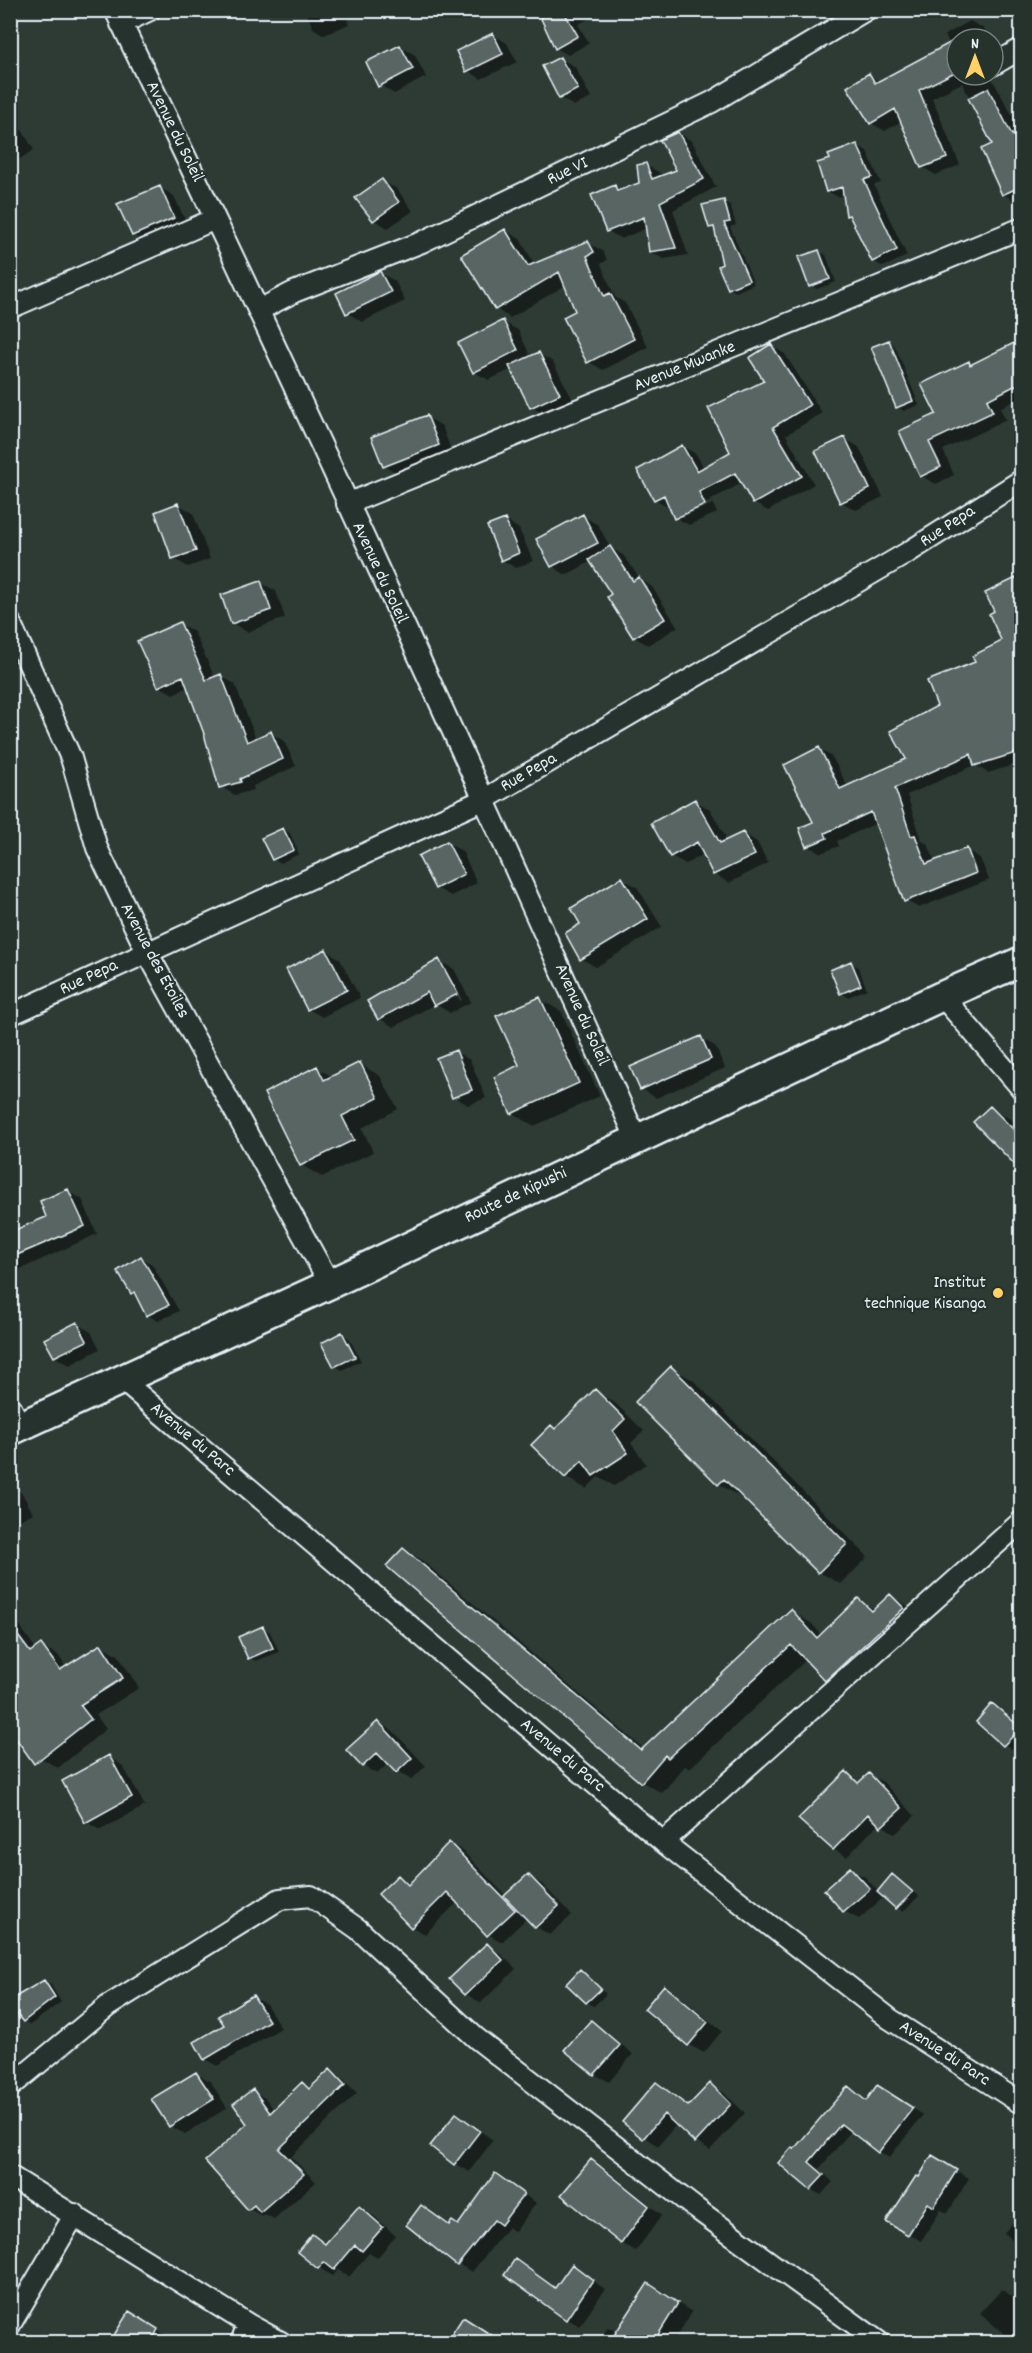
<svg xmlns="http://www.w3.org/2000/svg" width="1032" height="2353" viewBox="0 0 1032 2353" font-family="Dekko,sans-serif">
<rect width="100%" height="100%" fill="#2e3b35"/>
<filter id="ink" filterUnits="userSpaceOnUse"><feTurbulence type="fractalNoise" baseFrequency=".0167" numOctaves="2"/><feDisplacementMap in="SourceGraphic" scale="12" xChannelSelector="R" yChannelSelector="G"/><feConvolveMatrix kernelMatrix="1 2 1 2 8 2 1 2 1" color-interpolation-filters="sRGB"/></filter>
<g filter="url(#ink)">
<!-- shadow -->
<path fill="#0007" fill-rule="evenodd" d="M305 10H366L347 20 349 24 324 35 313 28Z
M539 10H590L593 17 578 24 589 43 568 55 556 48Z
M970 21 984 29 990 39H957V75H990L1022 133V200L1017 202 1003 194 994 145 962 83 932 98 960 165 936 175 922 167 902 121 885 131 871 123 869 75 881 82 950 45 945 35Z
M493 35 507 43 517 62 481 79 467 70Z
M993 44 1003 61 993 67Z
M400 46 415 55 426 77 394 94 380 85Z
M560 58 575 67 591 98 574 106 560 98Z
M10 123 22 130 34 150 10 165Z
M678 133 692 141 716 187 673 210 688 255 664 259 650 252 647 228 621 239 608 231 615 187 622 191 641 184 646 165 660 173 661 177 678 171Z
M857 145 867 151 881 183 874 185 907 256 883 267 873 261 852 218 847 215 844 195 838 197 827 191 832 160Z
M382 181 397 189 413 211 388 228 374 220Z
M159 187 174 196 188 226 147 244 133 235Z
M723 201 730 205 736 225 730 227 754 284 736 292 729 288 716 230 710 227Z
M505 230 520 239 535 265 588 243 603 251 607 260 601 264 615 297 625 303 648 347 603 370 589 362 577 311 566 285 510 318 496 309Z
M1022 250V269L1014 253Z
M819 251 826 255 836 282 817 289 810 286Z
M380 273 395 281 405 301 362 322 348 313 338 294Z
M503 322 518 330 531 357 539 354 553 362 574 402 546 416 532 407 512 369 489 380 474 372Z
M1022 341V397L1000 408 1006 420 943 450 954 475 936 484 921 476 901 432 938 414 969 363 973 365Z
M889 342 895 346 919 405 904 411 897 407Z
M772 346 785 354 822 413 786 435 814 484 768 511 754 503 742 483 711 500 717 513 689 525 676 518 670 506 668 507 655 499 682 446 696 454 704 468 732 453 766 382ZM711 501 712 504 682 517V514Z
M427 417 442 426 452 453 399 474 385 466Z
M845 439 859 447 883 497 856 510 841 502Z
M178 504 193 513 210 559 188 567 173 558Z
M583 516 598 525 610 547 624 556 640 579 652 587 678 627 648 645 634 637 609 597 614 595 592 561 566 575 552 566Z
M505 520 519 529 533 561 516 568 502 560Z
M1022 576V762L988 773 975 765 907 795 922 841 928 844 935 862 967 850 980 858 989 880 919 908 906 901 877 823 837 841 839 846 821 853 808 846 815 823 819 749 832 757 848 787 908 760 939 707 977 663 1001 643 1003 640 996 612Z
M261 583 276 591 285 618 247 632 232 623Z
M180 624 194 632 215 678 221 676 235 684 256 739 271 733 284 741 296 766 253 786 254 790 235 795 221 787 206 733 188 687 173 694 159 686Z
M695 801 710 809 728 841 743 833 757 842 768 863 729 883 714 874 704 854 686 864 671 856Z
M283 829 290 833 299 854 280 863 273 859Z
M447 843 462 851 477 883 451 896 436 888Z
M622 878 637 887 662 927 596 967 582 959V924Z
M326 950 340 959 360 998 322 1017 308 1009Z
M439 961 454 969 471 1002 450 1013 435 1004 394 1027 380 1019ZM444 971H447L462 1000 460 1001Z
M851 963 858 967 867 989 848 997 841 993Z
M539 999 561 1011 600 1096 534 1126 512 1113Z
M700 1038 715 1046 725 1068 656 1098 642 1089 632 1068Z
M456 1052 470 1060 486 1098 468 1105 453 1096Z
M360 1064 380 1076 398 1109 362 1128 373 1152 322 1177 301 1165 317 1068 333 1077Z
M991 1108 1012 1120 1022 1130V1170Z
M68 1191 82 1199 97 1234 10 1274V1215L18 1230 48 1218Z
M141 1258 152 1264 179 1311 158 1321 148 1315 137 1296 132 1293Z
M77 1324 91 1332 100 1349 70 1365 55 1357 46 1339Z
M342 1334 349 1338 361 1361 342 1370 335 1366Z
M672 1368 693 1380 868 1557 841 1584 819 1572 742 1495 740 1497 719 1484Z
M596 1391 615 1403 644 1431 631 1443 646 1464 614 1486 598 1477 586 1489 566 1477 533 1445 551 1427 557 1430Z
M10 1486 22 1493 33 1513 10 1525Z
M403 1549 423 1561 644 1749 791 1611 811 1623 822 1635 858 1600 876 1610 891 1596 910 1607 923 1620 846 1691 826 1680 807 1659 689 1769 685 1766 662 1793 642 1782Z
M10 1617 15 1619 36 1649 41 1646 58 1655 66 1667 101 1645 118 1655 139 1688 96 1715 106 1729 58 1768 41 1758 10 1715Z
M263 1628 270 1632 279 1652 256 1661 249 1658Z
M993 1705 1022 1726V1746L1016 1751 1004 1744Z
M379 1722 393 1731 426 1766 411 1780 397 1771 389 1763 377 1774 363 1766Z
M109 1757 123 1766 145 1806 100 1830 86 1822Z
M846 1773 861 1783 870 1775 883 1782 915 1816 895 1834 879 1823 847 1857 833 1849Z
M450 1843 463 1851 506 1896 528 1875 542 1884 572 1915 550 1935 536 1927 527 1918 502 1942 488 1934 458 1902 425 1934 412 1927 398 1877 411 1884Z
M850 1869 865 1877 879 1892 893 1875 919 1896 903 1912 884 1897 859 1919 844 1911Z
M487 1945 501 1954 516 1969 481 2003 466 1994 451 1979Z
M581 1971 606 1994 594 2006 587 2002Z
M44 1981 51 1985 61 2002 30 2025 24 2021Z
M664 1987 679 1996 722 2031 704 2053 689 2045 646 2009Z
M253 1997 266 2004 281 2028 217 2066 205 2059 226 2026Z
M591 2022 605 2031 633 2054 609 2082 594 2074Z
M330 2071 343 2079 357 2093 291 2157 316 2182 274 2219 265 2214 262 2216 249 2209 207 2161 249 2124 253 2091 266 2099 275 2111 302 2084 312 2089Z
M196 2073 211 2082 227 2108 185 2134 170 2126Z
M657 2083 690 2107 710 2085 724 2093 745 2113 710 2150 696 2141 677 2124 658 2146 624 2122Z
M848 2088 868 2101 888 2093 923 2115 889 2158 851 2131 819 2169 833 2182 821 2195 810 2189 795 2151Z
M457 2115 493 2140 469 2172 455 2163Z
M932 2157 969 2178 948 2213 941 2210 921 2241 888 2221 919 2179Z
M591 2161 606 2169 662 2215 636 2251 621 2243Z
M496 2175 536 2203 515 2232 508 2227 472 2272 458 2264 450 2226 459 2227Z
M359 2208 374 2216 396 2236 377 2258 369 2253 349 2277 338 2270 333 2276 319 2268 312 2236 327 2244Z
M1022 2211V2247L1004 2233Z
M516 2261 556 2289 572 2266 605 2289 580 2326 567 2319Z
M1002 2289 1022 2304V2342H1013L980 2313Z
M663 2294 692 2312 673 2342H598L608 2327 618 2332Z
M129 2313 169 2337 166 2342H111Z"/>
<!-- building -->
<path fill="#596563" stroke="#e8f1f8" stroke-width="1.5" d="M537 10H563L578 36 555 49Z
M493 33 503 54 466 72 456 51Z
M957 39V71L919 90 947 158 921 168 895 109 870 124 847 87 869 73 875 83Z
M400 45 413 69 378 87 366 62Z
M560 57 578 89 559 99 542 66Z
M988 88 1012 135 1022 130V186L1002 195 981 149 992 144 968 98Z
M678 132 704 179 660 202 676 248 649 252 644 217 606 232 591 195 615 185 617 191 639 183 637 165 646 163 652 179 676 170 660 140Z
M857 144 872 177 864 180 897 250 872 262 849 215 846 216 842 187 826 192 817 163 830 159 828 155Z
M382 179 399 202 373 221 355 198Z
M160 186 174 218 132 236 117 204Z
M724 200 730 222 724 223 749 280 728 289 718 266 722 264 714 227 709 228 702 205Z
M505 229 528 266 588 241 594 252 587 256 604 296 610 293 634 339 587 363 563 317 575 311 559 272 495 310 461 255Z
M819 250 830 279 809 287 798 257Z
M380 271 391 292 346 314 336 293Z
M503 320 518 350 473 373 458 343Z
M1022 339V382L987 400 993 412 929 442 941 467 920 477 899 431 936 414 921 384 969 361 970 365Z
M889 340 913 401 896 408 871 347Z
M771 344 810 405 773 427 802 476 753 504 735 473 699 492 705 505 674 519 664 495 654 500 637 470 682 445 697 471 730 452 708 408 764 381 749 358Z
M539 352 560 394 530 408 509 366Z
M427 415 439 445 383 467 371 437Z
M845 437 870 489 840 503 815 451Z
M178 503 196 551 172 559 155 512Z
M583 514 598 543 551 567 536 539Z
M505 519 519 553 501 561 487 526Z
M610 546 633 581 639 577 665 619 633 638 607 597 611 594 589 560Z
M1022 575V751L974 766 971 754 895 788 911 836 915 835 926 864 967 848 976 873 904 902 871 812 825 833 827 838 806 847 799 828 813 822 784 765 819 747 840 789 906 759 890 731 937 706 927 681 975 662 972 656 1000 642 1001 640 989 614 994 611 985 593Z
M261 581 271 610 231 624 221 595Z
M180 622 206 680 221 674 247 742 271 731 283 759 240 779 241 782 219 788 204 734 183 676 158 687 137 641Z
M695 799 720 843 743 832 755 855 713 875 697 842 670 857 651 823Z
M283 828 294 850 272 860 261 838Z
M447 841 464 874 435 889 418 856Z
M622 877 648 919 580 960 565 933 580 924 571 908Z
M326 949 347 990 307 1010 286 969Z
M439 959 458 994 434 1006 427 992 378 1020 367 1001Z
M851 961 861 985 840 994 830 970Z
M540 997 579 1083 511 1114 494 1077 519 1065 496 1016Z
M701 1036 711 1059 640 1090 630 1067Z
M456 1050 472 1090 452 1098 436 1058Z
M360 1062 378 1098 342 1116 354 1140 300 1166 264 1093 317 1066 324 1080Z
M990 1106 1022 1138V1172L973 1122Z
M68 1189 85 1226 10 1258V1232L46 1217 40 1201Z
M141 1256 169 1305 146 1316 134 1292 131 1294 117 1271Z
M77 1322 87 1341 54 1357 44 1339Z
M342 1332 355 1357 334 1367 321 1343Z
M671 1366 847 1544 818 1573 724 1479 718 1485 635 1402Z
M595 1389 625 1419 613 1431 628 1453 593 1476 582 1461 565 1478 531 1445 551 1425 555 1429Z
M403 1548 641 1750 791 1609 817 1638 858 1598 872 1611 890 1594 904 1608 825 1681 791 1645 668 1758 665 1755 641 1783 386 1566Z
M10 1625 30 1652 41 1644 60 1670 101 1644 123 1678 80 1705 91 1719 34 1764 10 1730Z
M263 1626 273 1648 248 1659 238 1637Z
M992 1703 1021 1728 1003 1746 976 1722Z
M378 1721 412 1758 396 1773 377 1753 362 1767 346 1750Z
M109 1755 132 1797 85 1823 62 1781Z
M846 1771 858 1783 869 1773 902 1808 881 1827 868 1814 833 1850 798 1819Z
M449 1842 515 1910 487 1936 447 1892 411 1928 378 1894 398 1875 408 1885Z
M850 1867 870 1889 843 1912 824 1890Z
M528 1874 559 1906 535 1928 504 1896Z
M892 1874 913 1892 896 1909 877 1892Z
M487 1943 503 1960 465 1995 449 1979Z
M580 1969 601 1989 586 2003 566 1984Z
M44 1980 55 1997 23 2022 10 2006V2000Z
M664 1985 708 2022 688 2046 644 2009Z
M253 1995 269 2021 204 2060 194 2042 224 2025 218 2016Z
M591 2020 620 2045 594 2075 564 2050Z
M330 2069 345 2085 279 2149 304 2174 260 2212 254 2205 248 2210 205 2161 247 2124 233 2104 253 2089 270 2113 302 2082 309 2089Z
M196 2072 214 2099 169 2127 151 2099Z
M656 2082 688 2106 710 2083 731 2104 695 2143 664 2114 643 2139 622 2122Z
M877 2085 913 2108 878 2153 841 2124 809 2162 824 2175 810 2190 778 2163 792 2147 794 2149 848 2086 866 2101Z
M456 2113 480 2131 454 2165 430 2146Z
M932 2155 957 2170 934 2207 928 2203 908 2235 886 2222 916 2176 919 2177Z
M591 2159 649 2206 621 2244 561 2195Z
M495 2173 524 2194 501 2225 494 2220 457 2266 406 2225 421 2205 449 2225 452 2221 458 2225Z
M359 2206 383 2227 362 2251 355 2245 334 2270 324 2262 318 2269 297 2252 312 2234 325 2244Z
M515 2259 555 2288 572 2264 593 2280 566 2320 504 2275Z
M648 2283 678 2303 653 2343H609Z
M129 2311 158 2329 151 2343H109Z
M463 2317 504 2343H446Z"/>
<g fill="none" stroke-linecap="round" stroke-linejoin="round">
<!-- street casing -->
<g stroke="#e8f1f8" stroke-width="24">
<path id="street" d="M115 10C296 383 467 760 636 1138
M121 24 150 10
M993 65 1022 48
M10 308 215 219
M259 310 294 292 422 242 712 102 866 10
M347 504 1022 228
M10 622 71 758 97 848 147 952 330 1284
M942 996 1022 1089
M10 1015 485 799 907 553 1022 480
M122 1380 663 1842 890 2019 1022 2104
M10 1406 21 1426
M663 1842 1022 1521
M10 2087 108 2006 280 1899 311 1896 358 1929 476 2038 694 2207 879 2342
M10 2176 248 2324 281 2342
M10 2325 75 2214
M241 2342 248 2324"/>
</g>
<!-- secondary casing -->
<g stroke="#e8f1f8" stroke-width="33">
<path id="secondary" d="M10 1431 330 1284 942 996 1022 961"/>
</g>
<!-- street -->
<use href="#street" stroke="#26332d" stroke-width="20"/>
<!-- secondary -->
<use href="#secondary" stroke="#26332d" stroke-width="28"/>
</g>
</g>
<!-- markers -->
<circle fill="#ffd166" stroke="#26332d" stroke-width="2" cx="998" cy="1293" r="6"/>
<g text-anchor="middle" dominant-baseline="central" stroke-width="4.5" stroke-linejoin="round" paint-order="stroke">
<!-- street labels -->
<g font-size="18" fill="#e8f1f8" stroke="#26332d">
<text transform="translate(174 132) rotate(64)">Avenue du Soleil</text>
<text transform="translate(568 172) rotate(-26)">Rue VI</text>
<text transform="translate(685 367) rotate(-22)">Avenue Mwanke</text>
<text transform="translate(948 527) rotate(-33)">Rue Pepa</text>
<text transform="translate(379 573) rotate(65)">Avenue du Soleil</text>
<text transform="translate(529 773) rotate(-30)">Rue Pepa</text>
<text transform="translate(154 961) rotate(62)">Avenue des Etoiles</text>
<text transform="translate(89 978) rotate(-25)">Rue Pepa</text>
<text transform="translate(581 1015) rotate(66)">Avenue du Soleil</text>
<text transform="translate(516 1196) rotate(-25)">Route de Kipushi</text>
<text transform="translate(192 1440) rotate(40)">Avenue du Parc</text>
<text transform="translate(562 1756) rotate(40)">Avenue du Parc</text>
<text transform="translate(944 2054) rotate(33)">Avenue du Parc</text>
</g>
<!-- poi labels -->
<g font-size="18" fill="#e8f1f8" stroke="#26332d" text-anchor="end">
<text x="986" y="1283">Institut<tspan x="986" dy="21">technique Kisanga</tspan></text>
</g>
</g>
<!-- margin -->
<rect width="1032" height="2353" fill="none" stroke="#26332d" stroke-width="36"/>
<rect x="18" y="18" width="996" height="2317" fill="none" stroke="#e8f1f8" stroke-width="2" filter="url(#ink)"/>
<!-- north arrow -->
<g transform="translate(975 57)"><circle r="28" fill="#26332d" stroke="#747f7e" stroke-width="1.5"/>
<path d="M0-4.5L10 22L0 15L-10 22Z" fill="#ffd166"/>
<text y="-9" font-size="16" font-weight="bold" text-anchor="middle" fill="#e8f1f8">N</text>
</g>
</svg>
